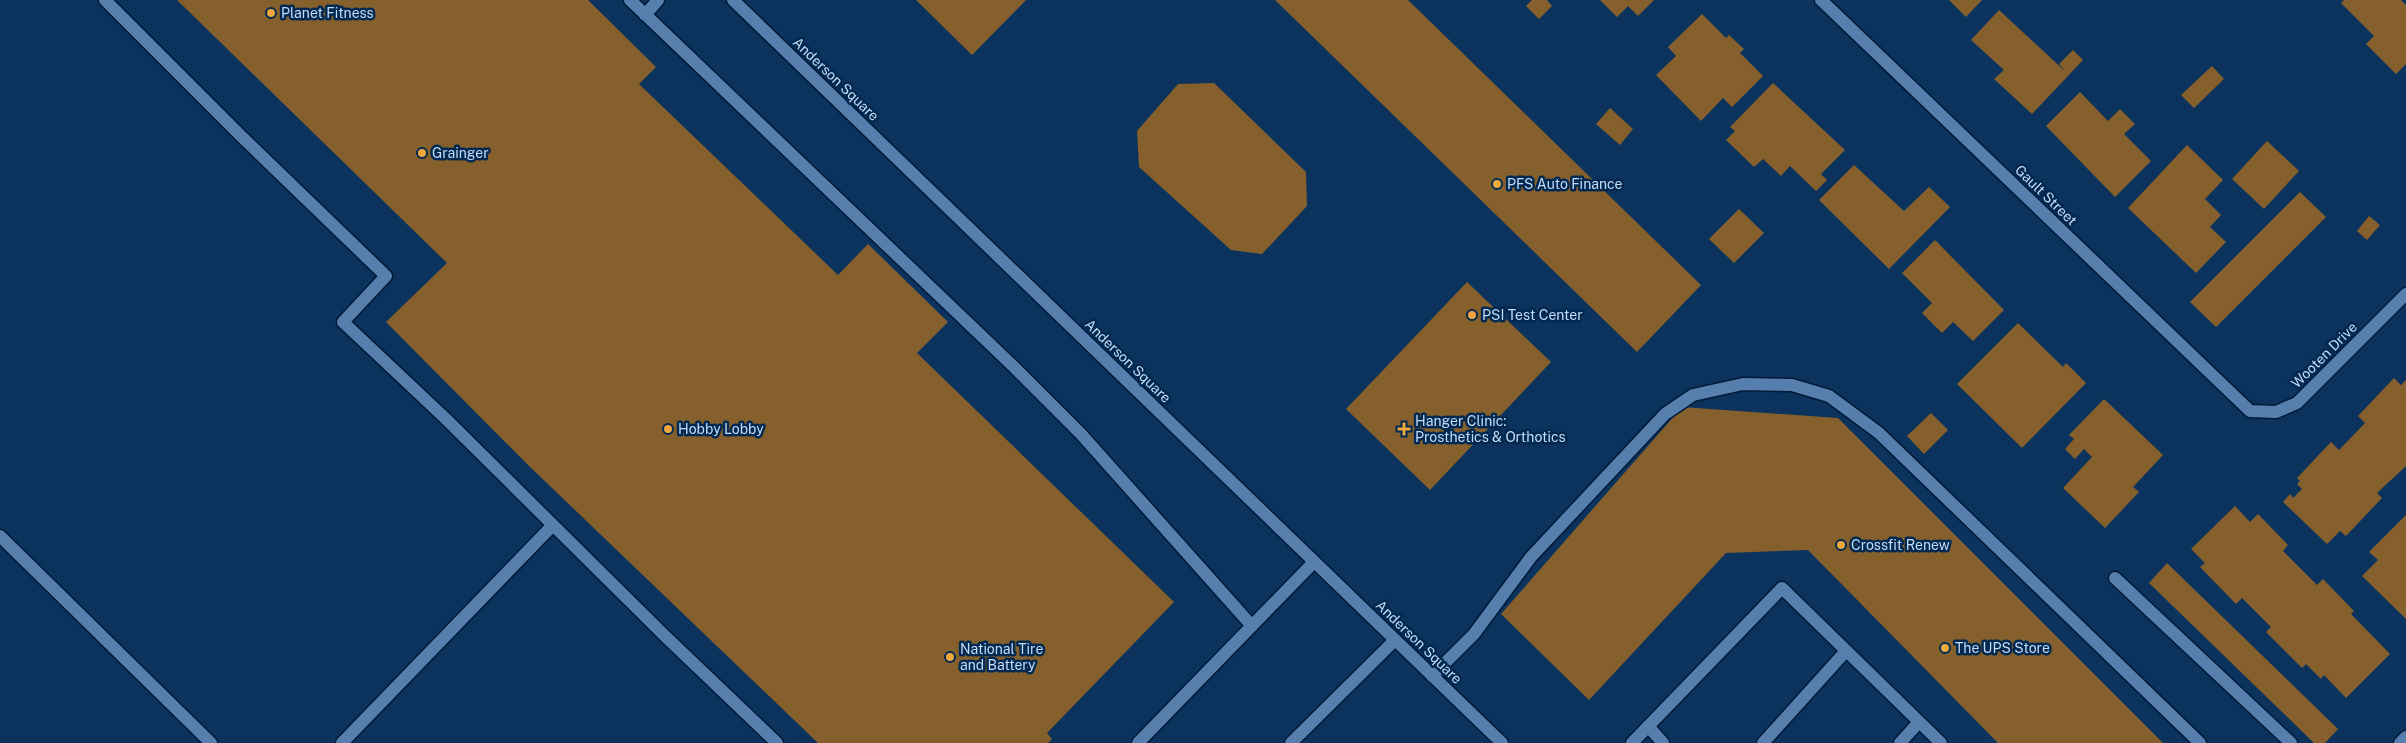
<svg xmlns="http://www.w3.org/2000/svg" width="2406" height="743" viewBox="0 0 2406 743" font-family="'Public Sans',sans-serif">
<rect width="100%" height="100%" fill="#0c335d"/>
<!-- building -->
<path fill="#85602c" d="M177 0H588L656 67 639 84 838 275 868 244 948 322 917 353 1174 602 1047 733 1052 739 1048 743H818L527 464 386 322 447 263Z
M916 0H1026L972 55Z
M1275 0H1408L1701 285 1637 352Z
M1532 0H1547L1552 6 1539 19 1526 6Z
M1600 0H1654L1638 16 1628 6 1617 17Z
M1949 0H1982L1966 17Z
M2344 0H2401L2406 5V64L2396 74 2366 44 2374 36 2341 3Z
M1999 10 2066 72 2059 64 2073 50 2083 60 2032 114 1994 79 2004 70 1971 40Z
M1702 14 1726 38 1729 35 1744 49 1740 53 1763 76 1732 107 1723 98 1701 121 1656 75 1676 56 1668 47Z
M2212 66 2224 79 2194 108 2181 95Z
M1214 83 1306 172 1307 206 1262 254 1231 250 1139 167 1137 131 1178 84Z
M1773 83 1845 150 1821 174 1827 180 1816 191 1790 166 1781 176 1763 159 1754 167 1726 140 1735 131 1730 127Z
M2080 92 2108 121 2120 109 2135 124 2124 134 2151 161 2115 197 2046 126Z
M1610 108 1633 129 1620 145 1596 124Z
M2267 141 2299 171 2264 209 2232 179Z
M2187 145 2223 180 2205 199 2221 215 2210 227 2226 242 2196 273 2128 208Z
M1854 165 1904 211 1929 187 1950 207 1889 269 1819 200Z
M2300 192 2326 217 2216 327 2190 302Z
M1739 209 1764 233 1734 263 1709 239Z
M2369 216 2380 225 2367 240 2357 231Z
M1935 240 2004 310 1973 341 1953 322 1942 333 1922 313 1932 303 1902 273Z
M1467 282 1551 362 1430 490 1346 409Z
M2018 323 2063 367 2066 363 2086 383 2022 448 1957 384Z
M2394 378 2401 385 2406 380V466L2377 493 2382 498 2346 536 2340 531 2327 544 2283 502 2290 494 2293 498 2302 489 2297 484 2300 481 2297 478 2331 442 2339 450 2365 423 2358 416Z
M2104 399 2163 455 2133 487 2139 492 2105 528 2063 488 2092 457 2084 449 2075 459 2065 449 2074 439 2069 435Z
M1682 407 1838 418 2163 743H1998L1808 550 1726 553 1589 700 1501 614Z
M1931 413 1948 430 1924 454 1907 436Z
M2235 506 2250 522 2258 514 2288 545 2283 551 2317 585 2323 579 2354 611 2351 614 2390 654 2346 698 2324 675 2321 679 2306 664 2302 668 2266 632 2271 627 2242 598 2236 604 2200 567 2205 563 2191 549Z
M2406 515V619L2362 576 2378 560 2369 552Z
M2167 563 2338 729 2325 743H2314L2149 583Z"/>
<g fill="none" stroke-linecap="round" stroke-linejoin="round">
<!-- service casing -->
<g stroke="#001a39" stroke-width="15">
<path id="service" d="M105 0 241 136 386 276 343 322 446 419 665 636 777 743
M630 0 1013 366 1081 434 1252 626
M645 15 658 0
M0 536 211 743
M2115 578 2291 743
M1432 676 1474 634 1531 557 1665 414 1693 395 1743 384 1792 385 1829 396 1879 433 2200 743
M1648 726 1663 743
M342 743 553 525
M1138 743 1314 562
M1291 743 1395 640
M1632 743 1782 588 1941 743
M1763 743 1846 651
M1900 743 1919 722
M2400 743 2406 737"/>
</g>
<!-- minor casing -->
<g stroke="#001a39" stroke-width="15">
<path id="minor" d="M1821 0 2250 411 2276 412 2297 403 2406 294"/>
</g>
<!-- secondary casing -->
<g stroke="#001a39" stroke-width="15">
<path id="secondary" d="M733 0 1502 743"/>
</g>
<!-- service -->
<use href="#service" stroke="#577fae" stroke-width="12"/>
<!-- minor -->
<use href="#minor" stroke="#577fae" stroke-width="12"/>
<!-- secondary -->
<use href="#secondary" stroke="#577fae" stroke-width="12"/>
</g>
<!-- markers -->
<g fill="#eea73d" stroke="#012951" stroke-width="2">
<circle cx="271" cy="13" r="5"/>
<circle cx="422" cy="153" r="5"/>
<circle cx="1497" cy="184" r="5"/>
<circle cx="1472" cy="315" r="5"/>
<circle cx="668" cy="429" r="5"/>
<path d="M1401.5 421.5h5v5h5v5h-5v5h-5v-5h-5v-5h5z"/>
<circle cx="1841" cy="545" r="5"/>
<circle cx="1945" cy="648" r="5"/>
<circle cx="950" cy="657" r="5"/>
</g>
<g text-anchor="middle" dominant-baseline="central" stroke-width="5" stroke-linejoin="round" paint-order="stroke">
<!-- poi labels -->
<g font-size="14" fill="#c6dbf5" stroke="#012951" text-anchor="start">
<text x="281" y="13">Planet Fitness</text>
<text x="432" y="153">Grainger</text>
<text x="1507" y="184">PFS Auto Finance</text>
<text x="1482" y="315">PSI Test Center</text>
<text x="1415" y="421">Hanger Clinic:<tspan x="1415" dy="16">Prosthetics &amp; Orthotics</tspan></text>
<text x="678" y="429">Hobby Lobby</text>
<text x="1851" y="545">Crossfit Renew</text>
<text x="1955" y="648">The UPS Store</text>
<text x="960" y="649">National Tire<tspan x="960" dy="16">and Battery</tspan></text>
</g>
<!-- street labels -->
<g font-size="14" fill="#c6dbf5" stroke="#012951">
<text transform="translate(836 79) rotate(44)">Anderson Square</text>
<text transform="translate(2046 195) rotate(44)">Gault Street</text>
<text transform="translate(2324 355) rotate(-45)">Wooten Drive</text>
<text transform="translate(1128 361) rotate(44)">Anderson Square</text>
<text transform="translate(1419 642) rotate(44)">Anderson Square</text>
</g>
</g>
</svg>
